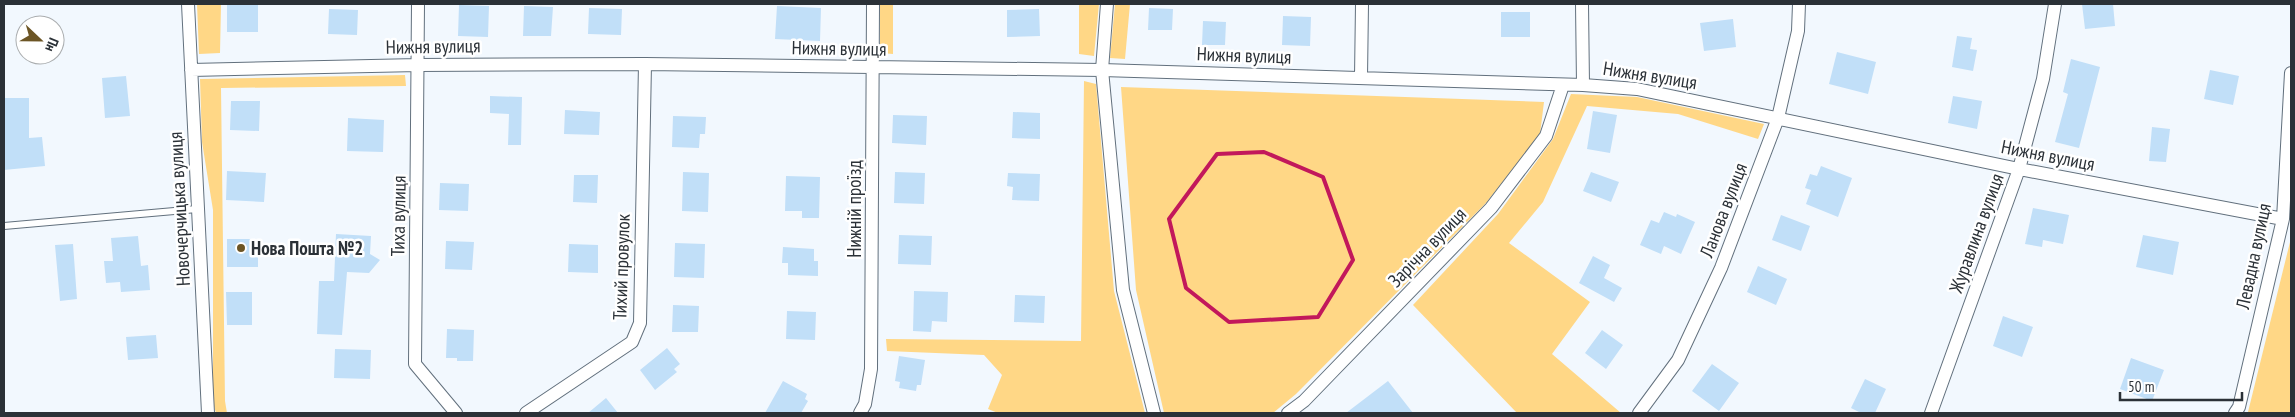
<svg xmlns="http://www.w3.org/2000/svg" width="2295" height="417" viewBox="0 0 2295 417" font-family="'PT Sans Narrow',sans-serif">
<rect width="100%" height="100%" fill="#f2f8fe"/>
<!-- green -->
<path fill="#ffd786" d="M197 4H221L220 53 199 54Z
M880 4H893V54L880 53Z
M1079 4H1099L1094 56 1079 54Z
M1115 4H1130L1125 59 1110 58Z
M405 75 406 86 221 88 225 401 227 413H216L213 403V210L202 142 200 79Z
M1084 81 1096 84 1114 291 1145 413H998L988 409 1002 375 984 355 887 351 886 339 1081 341Z
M1121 87 1544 102 1540 134 1486 203 1296 394 1273 413H1164L1136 290Z
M1571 94 1637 97 1764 124 1758 139 1678 114 1587 106 1543 202 1509 243 1590 302 1552 354 1621 413H1517L1413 305 1498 214 1553 139Z
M2291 238V413H2247L2248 412Z"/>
<!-- building -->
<path fill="#c1dff8" d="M227 4H258V32H227Z
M2082 4H2113L2115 26 2085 29Z
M459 5 489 6 488 37 458 36Z
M524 6 553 7 551 36H523Z
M777 6 821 8 820 41 775 39Z
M589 8 622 9 621 35 588 34Z
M1149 8 1173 9 1172 30H1148Z
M329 9 358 10 357 35 328 34Z
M1039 9 1040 36 1007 37V10Z
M1501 12H1530V37H1501Z
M1283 16 1311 17 1310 46 1282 45Z
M1733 19 1736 47 1704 51 1700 23Z
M1203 21 1226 22 1225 45H1202Z
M1957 36 1972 38 1970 49 1977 50 1973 71 1952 67Z
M1837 52 1876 62 1868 94 1829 84Z
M2071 59 2100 67 2079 148 2055 142 2068 94 2063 92Z
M2210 70 2239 76 2233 105 2204 99Z
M126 76 130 116 105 118 102 78Z
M490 96 522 97 521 145H508L509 114 490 113Z
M1953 96 1982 101 1977 129 1948 123Z
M4 98H29V138L42 137 45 166 4 170Z
M231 101H260L259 131 230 130Z
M565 110 600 112 599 135 564 134Z
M1593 111 1617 115 1610 153 1587 149Z
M1013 112 1040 113V139L1012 138Z
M893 115 927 116 926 145 892 143Z
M673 116 706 117 705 134H700L699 148 672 147Z
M348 118 384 120 383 152 347 151Z
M2152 127 2170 129 2166 162 2149 161Z
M1821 166 1852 178 1838 217 1806 204 1811 190 1805 188 1810 174 1817 176Z
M227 171 266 173 264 202 226 200Z
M683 172 709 173 708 212 682 211Z
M895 172 925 173 924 204 894 203Z
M1591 172 1619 182 1611 202 1583 191Z
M1008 173 1040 174 1039 201 1012 200 1013 187 1007 186Z
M574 175H598L597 203 573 202Z
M786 176 820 177 819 218H802V211H785Z
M440 183 469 184 468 211 439 210Z
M2033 208 2069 215 2063 244 2043 240 2042 247 2025 244Z
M1664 212 1676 217 1677 214 1695 222 1681 254 1664 246 1661 254 1640 245 1651 220 1659 223Z
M1781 215 1810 226 1801 251 1772 240Z
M336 234 371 236 370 254 380 260 369 273 347 272 342 335 317 334 319 281H334Z
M899 235 932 236 931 265 898 264Z
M2143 235 2179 242 2173 275 2136 267Z
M138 236 141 266 148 265 150 290 121 292 120 282 106 283 104 261H113L111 238Z
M227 239H258V267H227Z
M446 241 474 242 472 270 445 269Z
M675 243 705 244 704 278 674 277Z
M73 244 77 299 60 301 55 245Z
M569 244 598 245V273L568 272Z
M783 247 814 249V261H818V276L788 275V263H782Z
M1593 256 1610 265 1604 278 1622 288 1614 302 1579 283Z
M1758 266 1787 279 1776 305 1747 292Z
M914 291 948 292 947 322 932 321 931 332 913 331Z
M226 292H252V325H227Z
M1015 295 1045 296 1044 323 1014 322Z
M673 305 699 306 698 332H672Z
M787 311 816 312 815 340 786 339Z
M2003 316 2033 327 2022 357 1993 346Z
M447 329 474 330 473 361H457V358H446Z
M1602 330 1623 345 1606 369 1585 353Z
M156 335 158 358 128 360 126 337Z
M667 348 680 364 674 369 677 372 655 390 640 370Z
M335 349 371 350 370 379 334 378Z
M899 356 925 360 921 385H917L916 391 899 388 900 382 895 381Z
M2131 358 2164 370 2152 401 2120 389Z
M1712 364 1739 383 1719 411 1692 391Z
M1865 379 1886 389 1875 413H1861L1851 408Z
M783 381 807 394 805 399 808 401 801 413H765Z
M1388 381 1413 413H1346Z
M606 398 618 413H588Z"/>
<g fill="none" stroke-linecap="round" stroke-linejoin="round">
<!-- lane casing -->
<g stroke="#62707d" stroke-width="8">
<path id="lane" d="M4 226 197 209"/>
</g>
<!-- street casing -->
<g stroke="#62707d" stroke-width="14">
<path id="street" d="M188 4 208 413
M418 4 415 364 456 413
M1107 4 1102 70 1123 290 1154 413
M1582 4 1583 85
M191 70 418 65 645 64 1102 70 1583 85 1637 89 2019 169 2283 219
M1361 77 1362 4
M526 413 632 342 640 323 645 64
M860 413 865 404 871 369 873 4
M1288 413 1304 401 1491 208 1546 136 1563 85
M1639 413 1678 360 1721 268 1778 118 1798 31 1799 4
M1931 413 2019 169 2043 79 2055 4
M2235 413 2239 407 2283 219 2291 73"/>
</g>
<!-- lane -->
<use href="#lane" stroke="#fff" stroke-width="6"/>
<!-- street -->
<use href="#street" stroke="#fff" stroke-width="12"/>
</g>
<!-- marked area -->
<path fill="none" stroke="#c2185b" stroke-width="4" stroke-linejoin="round" d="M1264 152 1323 177 1353 260 1318 317 1229 322 1186 288 1169 219 1217 154Z"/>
<!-- markers -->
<circle fill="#6c5525" stroke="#fff" stroke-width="2" cx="241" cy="248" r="5"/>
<g text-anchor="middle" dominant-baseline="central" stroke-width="5" stroke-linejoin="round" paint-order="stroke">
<!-- street labels -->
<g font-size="19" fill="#2b3137" stroke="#fff">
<text transform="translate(433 46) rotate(-1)">Нижня вулиця</text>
<text transform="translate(839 48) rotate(1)">Нижня вулиця</text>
<text transform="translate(1244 55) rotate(2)">Нижня вулиця</text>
<text transform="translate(1650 75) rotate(9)">Нижня вулиця</text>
<text transform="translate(2048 155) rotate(11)">Нижня вулиця</text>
<text transform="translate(179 209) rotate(-93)">Новочерчицька вулиця</text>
<text transform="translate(854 209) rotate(-90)">Нижній проїзд</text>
<text transform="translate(1723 210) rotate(-69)">Ланова вулиця</text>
<text transform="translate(398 216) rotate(-89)">Тиха вулиця</text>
<text transform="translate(1976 233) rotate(-70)">Журавлина вулиця</text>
<text transform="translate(1427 247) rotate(-46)">Зарічна вулиця</text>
<text transform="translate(2253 256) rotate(-78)">Левадна вулиця</text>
<text transform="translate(621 267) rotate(-88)">Тихий провулок</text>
</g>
<!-- poi labels -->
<g font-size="19" font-weight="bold" fill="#2b3137" stroke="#fff" text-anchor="start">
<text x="251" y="248">Нова Пошта №2</text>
</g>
</g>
<!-- border -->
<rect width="2295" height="417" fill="none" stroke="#2b3137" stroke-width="10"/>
<!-- north arrow -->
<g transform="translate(40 40) rotate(112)"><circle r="24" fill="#ffffff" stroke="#aaadaf"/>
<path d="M0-4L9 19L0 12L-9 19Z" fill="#6c5525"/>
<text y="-8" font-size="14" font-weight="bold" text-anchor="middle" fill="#2b3137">Пн</text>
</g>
<!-- scale -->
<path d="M2120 392v8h122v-8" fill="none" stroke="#2b3137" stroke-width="2.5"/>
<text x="2128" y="392" font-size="15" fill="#2b3137" stroke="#ffffff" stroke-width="4" paint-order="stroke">50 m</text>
</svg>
